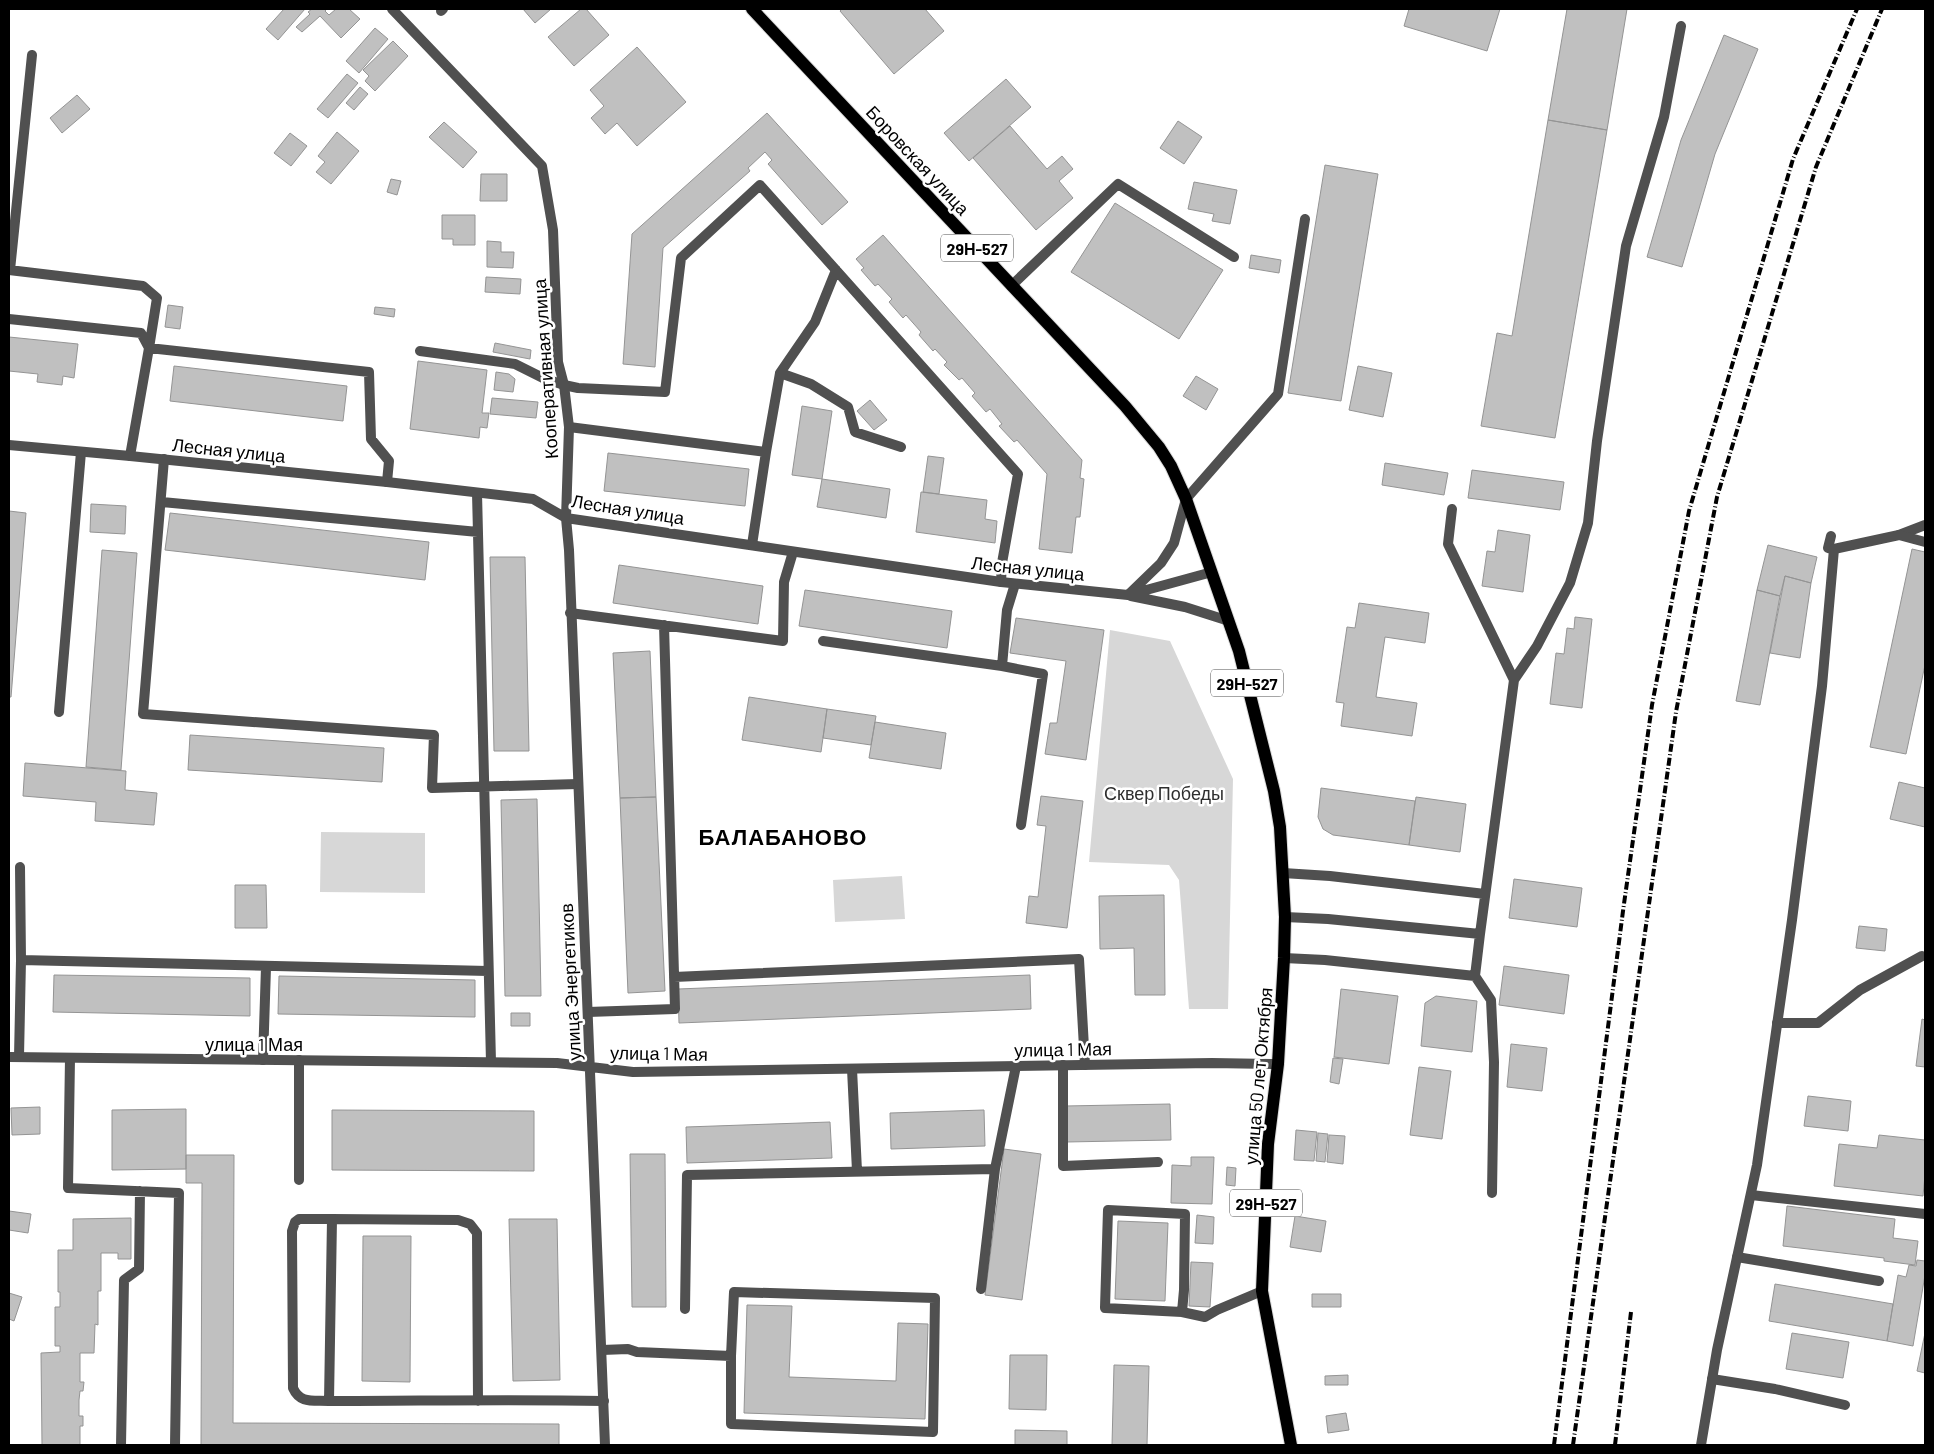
<svg xmlns="http://www.w3.org/2000/svg" width="1934" height="1454" viewBox="0 0 1934 1454" font-family="Barlow,sans-serif">
<rect width="100%" height="100%" fill="#fff"/>
<!-- green -->
<path fill="#d7d7d7" d="M1110 630 1170 641 1233 779 1228 1009H1189L1179 880 1169 865 1089 862Z
M321 832 425 833V893L320 892Z
M902 876 905 919 835 922 833 880Z"/>
<!-- building -->
<path fill="#c0c0c0" stroke="#949494" d="M284 9H305L278 40 266 29Z
M312 9H327L325 11 329 15 336 9H349L360 19 341 38 320 16 302 32 296 27 310 14 308 12Z
M523 9H551L535 23Z
M581 9H586L609 35 574 66 548 37Z
M842 9H925L944 31 894 74 840 11Z
M1409 9H1500L1487 51 1404 26Z
M1567 9H1627L1607 130 1548 120Z
M375 28 388 39 359 73 346 61Z
M1724 35 1758 49 1715 154 1682 267 1647 257 1681 140Z
M393 41 408 56 375 91 365 81 369 76 363 70Z
M637 47 686 102 637 146 617 123 605 134 591 118 604 106 590 90Z
M347 74 358 83 328 118 317 109Z
M1006 79 1031 107 969 161 944 133Z
M360 87 368 94 354 110 346 103Z
M77 95 90 109 62 133 50 118Z
M767 113 848 202 822 225 768 164 772 160 765 152 748 168 750 171 663 248 655 367 623 364 632 234Z
M1548 120 1607 130 1555 438 1481 426 1497 333 1512 336Z
M1178 121 1202 137 1184 164 1160 148Z
M444 122 477 152 463 168 429 137Z
M1010 126 1047 169 1062 156 1073 169 1059 181 1073 198 1036 230 973 158Z
M337 132 359 151 331 184 316 172 325 162 318 156Z
M290 133 307 146 291 166 274 153Z
M1325 165 1378 174 1341 401 1288 393Z
M481 174H507V201H480Z
M391 179 401 181 397 195 387 192Z
M1194 182 1237 190 1230 224 1212 221 1214 214 1188 209Z
M1115 203 1223 270 1179 339 1071 272Z
M442 215H475V245H453V239H442Z
M883 235 1082 460 1080 478 1084 479 1080 517H1076L1072 553 1039 549 1047 474 1017 440 1014 442 999 426 1002 424 990 409 986 412 972 396 975 393 962 378 959 380 944 365 947 362 935 349 933 351 919 335 921 332 906 315 903 318 889 302 892 299 878 284 875 286 861 270 864 268 856 259Z
M487 241 501 242V252H514L513 268 487 267Z
M1251 255 1281 260 1279 273 1249 268Z
M486 277 521 279 520 294 485 292Z
M168 305 183 307 180 329 165 327Z
M375 307 395 309 394 317 374 314Z
M9 337 78 344 74 378 63 376 62 385 37 382 38 374 9 371Z
M495 343 531 350 530 359 493 352Z
M418 361 487 370 482 413H489L487 428 480 427 479 438 410 429Z
M174 366 347 386 343 421 170 401Z
M1358 366 1392 373 1383 417 1349 410Z
M496 372 509 374 515 379 513 392 494 390Z
M1196 376 1218 389 1206 410 1183 396Z
M492 398 538 402 536 418 490 414Z
M870 400 887 420 874 430 857 411Z
M802 406 832 411 822 479 792 475Z
M608 453 749 469 745 506 604 491Z
M928 456 944 458 939 494 923 492Z
M1385 463 1448 473 1444 495 1382 485Z
M1472 470 1564 482 1560 510 1468 498Z
M822 479 890 489 886 518 817 507Z
M921 492 987 500 985 519 997 521 995 543 916 532Z
M91 504 126 506 125 534 90 532Z
M9 511 26 513 11 697H9Z
M170 513 429 542 425 580 165 550Z
M1498 530 1530 535 1523 592 1482 586 1487 551 1495 552Z
M1768 545 1817 557 1811 583 1785 576 1780 596 1757 590Z
M1912 549 1925 552V665L1906 754 1870 747Z
M102 550 137 553 121 770 86 767Z
M490 557H525L529 751H494Z
M619 565 763 586 758 624 613 603Z
M1785 576 1811 583 1800 658 1770 653Z
M805 590 952 611 947 648 799 626Z
M1757 590 1780 596 1760 705 1736 701Z
M1359 603 1429 613 1425 643 1385 637 1376 697 1417 703 1412 736 1341 726 1344 703 1336 702 1347 627 1355 628Z
M1575 617 1592 619 1582 708 1550 704 1556 653 1564 654 1567 628 1574 629Z
M1016 618 1104 630 1086 760 1045 754 1050 723H1057L1066 661 1010 653Z
M650 651 656 797 620 798 613 653Z
M749 697 827 709 821 752 742 740Z
M827 709 876 716 871 745 823 738Z
M875 722 946 733 941 769 869 758Z
M190 735 384 748 382 782 188 770Z
M25 763 126 771 125 790 157 793 154 825 95 821 96 802 23 796Z
M1899 782 1925 788V827L1890 819Z
M1321 788 1415 801 1409 845 1333 835 1323 829 1318 817Z
M1041 796 1083 801 1067 928 1026 923 1029 896 1038 897 1046 826 1037 825Z
M656 797 665 991 628 993 620 798Z
M1416 797 1466 804 1460 852 1409 845Z
M537 799 541 996H505L501 800Z
M1514 879 1582 888 1577 927 1509 918Z
M235 885H266L267 928H235Z
M1164 895 1165 995H1135L1134 948 1100 949 1099 896Z
M1859 926 1887 929 1885 951 1856 948Z
M1504 966 1569 975 1564 1014 1499 1005Z
M54 975 250 978V1016L53 1012Z
M1030 975 1031 1009 679 1023 678 989Z
M279 976 475 980V1017L278 1014Z
M1341 989 1398 996 1389 1064 1334 1057Z
M1436 996 1477 1001 1472 1052 1421 1046 1425 1003Z
M511 1013H530V1026H511Z
M1922 1019 1925 1020V1067L1916 1066Z
M1511 1044 1547 1048 1542 1091 1507 1087Z
M1333 1058 1343 1059 1339 1084 1330 1082Z
M1419 1067 1451 1071 1442 1139 1410 1135Z
M1808 1096 1851 1101 1848 1131 1804 1126Z
M1170 1104 1171 1140 1066 1142 1065 1106Z
M40 1107V1134L12 1135 11 1108Z
M186 1109V1169L112 1170V1110Z
M332 1110 534 1111V1171L332 1170Z
M984 1110 985 1146 891 1149 890 1113Z
M830 1122 832 1158 687 1163 686 1127Z
M1296 1130 1317 1132 1314 1161 1294 1160Z
M1318 1133 1328 1134 1325 1162 1316 1161Z
M1329 1135 1345 1136 1343 1164 1327 1162Z
M1879 1135 1925 1140V1175L1923 1196 1834 1186 1839 1144 1877 1148Z
M1004 1149 1041 1154 1022 1300 985 1295Z
M630 1154H665L666 1307H632Z
M186 1155H234L233 1423 559 1424V1445H201L202 1183H186Z
M1191 1157H1214L1212 1204 1171 1203 1172 1165 1191 1166Z
M1227 1167 1236 1168 1235 1186 1226 1185Z
M1787 1206 1895 1219 1893 1238 1918 1241 1915 1265 1884 1261V1258L1783 1246Z
M9 1211 31 1214 28 1233 9 1230Z
M1197 1215 1214 1217 1213 1244 1195 1243Z
M1295 1216 1326 1221 1321 1252 1290 1247Z
M131 1218V1259H118V1253H101V1291H98V1325L95 1324 94 1353H80V1382H84L83 1391H80L79 1400V1416H83V1426H80V1445H42L41 1353 60 1352V1346H55V1307H60V1292H58V1250H73V1219Z
M509 1219H557L560 1380 513 1381Z
M1118 1221 1168 1223 1165 1301 1115 1299Z
M363 1236H411L410 1382 362 1381Z
M1917 1260 1925 1261V1275L1913 1346 1887 1341 1898 1275 1906 1277 1909 1265 1916 1266Z
M1191 1262 1213 1263 1210 1307 1189 1306Z
M1775 1284 1893 1304 1887 1341 1769 1321Z
M9 1293 22 1297 14 1321 9 1319Z
M1312 1294H1341V1307H1312Z
M747 1305 792 1306 789 1377 896 1381 898 1323 928 1324 925 1419 744 1413Z
M1792 1333 1849 1342 1843 1378 1786 1369Z
M1925 1333V1373L1917 1371Z
M1010 1355H1047L1046 1410 1009 1409Z
M1114 1365 1149 1366 1147 1445H1112Z
M1348 1375V1385H1325V1376Z
M1346 1413 1349 1430 1328 1433 1326 1416Z
M1015 1430 1067 1431V1445H1015Z"/>
<g fill="none" stroke-linecap="round" stroke-linejoin="round">
<!-- primary casing -->
<g stroke="#dbdbdb" stroke-width="14">
<path id="primary" d="M752 9 1125 406 1159 447 1171 466 1186 499 1239 651 1274 791 1280 827 1285 917 1284 958 1278 1064 1268 1144 1262 1291 1291 1445"/>
</g>
<!-- lane -->
<path stroke="#505050" stroke-width="10" d="M441 11 443 9
M9 270 143 286 157 298 149 348 369 372 371 439 389 461 387 482
M10 270 32 55
M1011 286 1118 184 1234 257
M9 319 141 333 149 348 130 456
M420 351 515 364 543 378 564 385 578 388 665 392 681 258 760 185 1018 474 1002 563 1001 582
M780 373 811 384 848 407 855 432 901 447
M569 427 766 452 752 545
M766 452 780 373 815 322 836 270
M164 459 143 714 434 735 432 788 578 784
M477 493 491 1062
M1186 499 1278 394 1305 219
M162 502 478 532
M1452 509 1448 544 1514 680
M1899 535 1925 525
M1831 536 1828 548 1834 549
M570 613 783 641 784 582 793 552
M823 641 1002 666 1007 610 1015 584
M1002 666 1043 674 1021 825
M59 712 81 452
M1283 873 1330 876 1485 894
M1285 917 1328 919 1480 934 1514 680 1537 646 1570 583 1588 523 1597 441 1626 246 1664 117 1681 26
M1480 934 1475 976 1491 1000 1494 1062 1492 1193
M1284 958 1325 960 1475 976
M21 960 488 971
M674 977 1079 959 1085 1065
M588 1012 675 1009 664 625
M1777 1023H1818L1860 990 1922 956
M19 1057 21 960 20 867
M70 1058 68 1188 179 1193 175 1445
M263 1060 266 967
M1063 1065V1166L1158 1162
M852 1069 857 1171
M299 1180V1060
M1751 1195 1925 1214
M1108 1210 1185 1214 1184 1290 1182 1312 1105 1308Z
M1737 1257 1879 1281
M981 1289 995 1169 1016 1066
M685 1309 687 1175 995 1169
M1182 1312 1205 1317 1217 1310 1262 1291
M602 1350 628 1349 637 1352 731 1356V1424L933 1432 935 1298 734 1292 731 1356
M1712 1379 1775 1389 1845 1405
M329 1401C313 1400 300 1404 293 1388L292 1231 295 1222 299 1219H332
M478 1401 477 1233 470 1224 458 1220 332 1219 329 1401C420 1401 512 1399 604 1401
M121 1445 124 1280 139 1269 140 1191"/>
<!-- street -->
<path stroke="#505050" stroke-width="10" d="M392 9 542 166 553 230 558 362 564 385 569 427 566 518 569 550 605 1445
M9 445 130 456 387 482 533 499 566 518 1001 582 1128 595 1212 572
M1129 594 1161 563 1174 543 1186 499
M1131 596 1185 607 1229 621
M9 1057 557 1063 633 1072 1212 1063 1278 1064
M1701 1445 1717 1350 1757 1165 1792 920 1822 686 1834 549 1899 535 1925 542"/>
<!-- primary -->
<use href="#primary" stroke="#000" stroke-width="12"/>
<!-- rail -->
<path stroke="#000" stroke-width="4" stroke-dasharray="8 2.5 1 2.5" stroke-linecap="butt" d="M1554 1445 1623 911 1652 705 1689 511 1793 159 1857 9
M1573 1445 1676 712 1717 497 1816 167 1882 9
M1615 1445 1631 1312"/>
</g>
<g text-anchor="middle" dominant-baseline="central" stroke-width="5" stroke-linejoin="round" paint-order="stroke">
<!-- shield labels -->
<g fill="#fff" stroke="#4c4c4c" stroke-width="1">
<rect x="941" y="234.5" width="72" height="27" rx="4"/>
<rect x="1211" y="669.5" width="72" height="27" rx="4"/>
<rect x="1230" y="1189.5" width="72" height="27" rx="4"/>
</g>
<g font-size="16" font-weight="bold" fill="#000">
<text x="977" y="248">29Н-527</text>
<text x="1247" y="683">29Н-527</text>
<text x="1266" y="1203">29Н-527</text>
</g>
<!-- street labels -->
<g font-size="18" fill="#000" stroke="#fff">
<text transform="translate(918 160) rotate(47)">Боровская улица</text>
<text transform="translate(545 369) rotate(-94)">Кооперативная улица</text>
<text transform="translate(229 450) rotate(6)">Лесная улица</text>
<text transform="translate(628 509) rotate(9)">Лесная улица</text>
<text transform="translate(1028 568) rotate(6)">Лесная улица</text>
<text transform="translate(570 982) rotate(-93)">улица Энергетиков</text>
<text x="254" y="1044">улица 1 Мая</text>
<text transform="translate(1063 1049) rotate(-1)">улица 1 Мая</text>
<text transform="translate(659 1053) rotate(1)">улица 1 Мая</text>
<text transform="translate(1258 1076) rotate(-85)">улица 50 лет Октября</text>
</g>
<!-- park labels -->
<g font-size="18" fill="#2e2e2e" stroke="#fff">
<text x="1164" y="793">Сквер Победы</text>
</g>
<!-- district labels -->
<g font-size="22" font-weight="bold" letter-spacing="1" fill="#000" stroke="#fff">
<text x="783" y="836">БАЛАБАНОВО</text>
</g>
</g>
<!-- border -->
<rect width="1934" height="1454" fill="none" stroke="#000000" stroke-width="20"/>
</svg>
